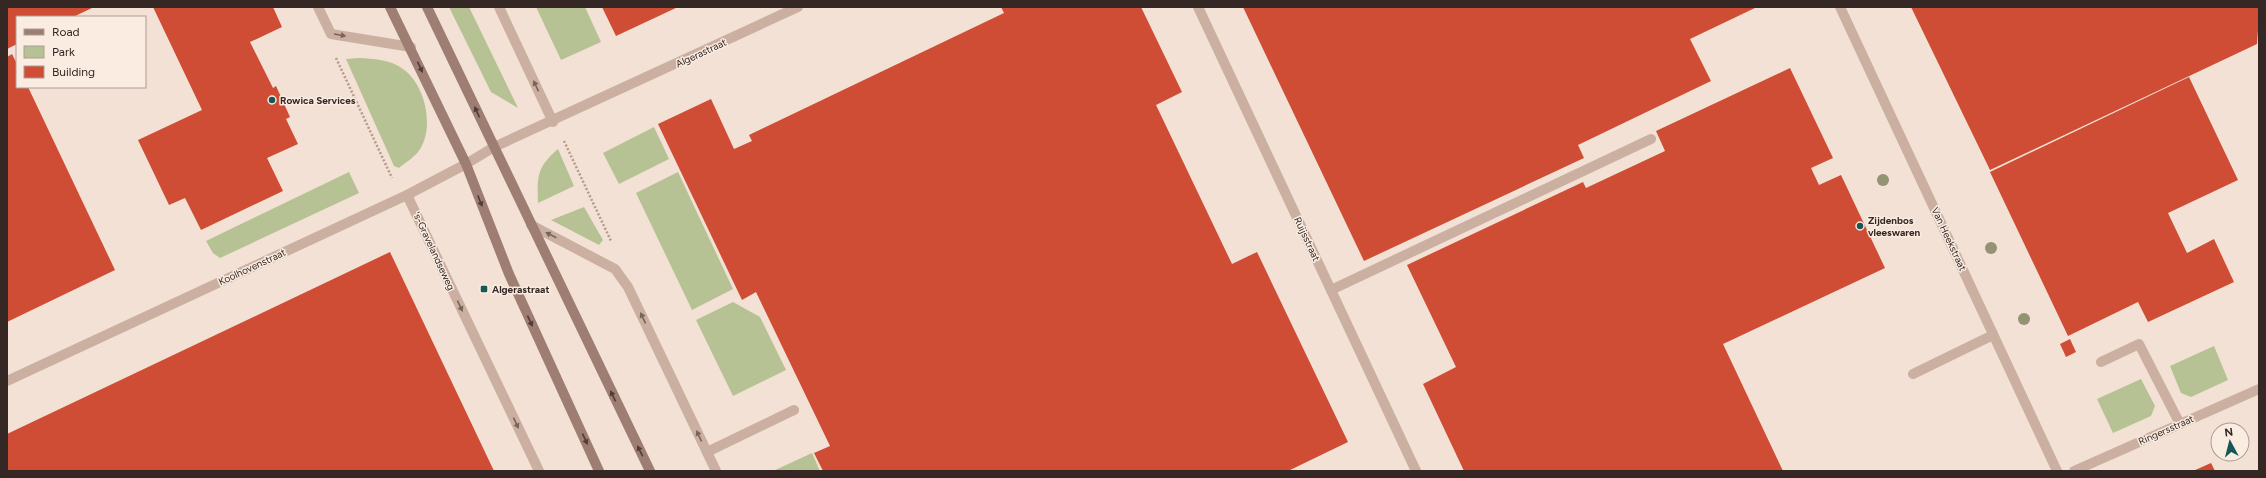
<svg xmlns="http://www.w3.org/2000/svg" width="2266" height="478" viewBox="0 0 2266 478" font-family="Figtree,sans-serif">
<rect width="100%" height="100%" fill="#f2e1d4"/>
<!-- green -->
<path fill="#b7c294" d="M449 7H469L518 108 491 92Z
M536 7H585L601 42 561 60Z
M359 58C374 59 390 59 403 69 425 84 436 129 418 152 413 158 405 163 399 168L394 166 346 59Z
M654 127 669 159 619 184 603 153Z
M558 149 574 186 538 203C537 176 537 167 558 149Z
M349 172 359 193 220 258 213 253 206 241Z
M678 172 733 289 692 310 636 193Z
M584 207 603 240 599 245 551 220Z
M733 302 760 317 786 370 733 396 696 320Z
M2214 346 2228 380 2191 397 2181 393 2170 366Z
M2141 379 2155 406 2151 416 2113 433 2097 399Z
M812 453 820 471H773Z"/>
<!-- building -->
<path fill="#cf4c35" d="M7 7H94L73 17H17V44L7 49Z
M153 7H273L282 27 250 42 273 88 276 86 290 117 286 119 298 144 267 158 283 191 201 230 185 198 169 205 138 140 202 110Z
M602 7H678L616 36Z
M1001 7H1141L1182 92 1156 105 1232 264 1257 252 1348 442 1288 471H823L814 453 830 446 756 292 742 300 658 124 711 99 734 149 752 141 749 135 1004 13Z
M1243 7H1757L1690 39 1711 81 1578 145 1584 158 1364 261Z
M1911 7H2259V16L2257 44 1990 170Z
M12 54 17 64V87H28L115 270 7 322V57Z
M1790 68 1833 158 1811 168 1819 185 1841 175 1885 268 1723 344 1783 471H1464L1423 384 1456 367 1407 265 1583 182 1586 188 1665 151 1656 131Z
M2189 77 2238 180 2168 213 2187 253 2214 239 2234 282 2148 322 2138 302 2068 336 1990 172Z
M390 252 494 471H7V434Z
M2070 339 2076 352 2066 357 2060 344Z
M2211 463 2215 471H2193Z"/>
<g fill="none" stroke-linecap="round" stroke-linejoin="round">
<!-- path -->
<path stroke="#b6998a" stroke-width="2.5" stroke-dasharray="2 2" stroke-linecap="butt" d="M336 58 392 178
M564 141 611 241"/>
<!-- service -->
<path stroke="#cbafa0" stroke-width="10" d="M1331 290 1651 139
M2101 362 2139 344 2180 424
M1913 374 1993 335
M707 452 794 410"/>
<!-- minor -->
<path stroke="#cbafa0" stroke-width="10" d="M318 7 331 34 411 47
M499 7 553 122
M1198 7 1416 471
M1840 7 2057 471
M407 195 539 471
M531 225 615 269 628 287 716 471
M7 381 407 195 466 164 494 147 798 7
M2074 471 2259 389"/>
<!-- secondary -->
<path stroke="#9e7e72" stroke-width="10" d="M390 7 466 164 509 274 599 471
M427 7 650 471"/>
</g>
<!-- trees -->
<g fill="#949374">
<circle cx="1883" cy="180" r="6"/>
<circle cx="1991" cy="248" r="6"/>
<circle cx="2024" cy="319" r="6"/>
</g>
<!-- one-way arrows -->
<defs><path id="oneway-solid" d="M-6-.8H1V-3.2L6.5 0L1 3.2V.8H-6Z"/></defs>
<g fill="#78645c">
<use href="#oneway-solid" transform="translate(340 35) rotate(10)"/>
<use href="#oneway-solid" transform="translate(536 86) rotate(-115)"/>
<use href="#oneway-solid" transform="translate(551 235) rotate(-153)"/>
<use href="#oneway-solid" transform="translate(460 306) rotate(65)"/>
<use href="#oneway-solid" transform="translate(643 318) rotate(-115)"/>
<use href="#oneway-solid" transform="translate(516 423) rotate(65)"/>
<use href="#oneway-solid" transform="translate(699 436) rotate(-115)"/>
</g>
<g fill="#4e3d38">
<use href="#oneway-solid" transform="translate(420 67) rotate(65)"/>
<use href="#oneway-solid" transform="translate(477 112) rotate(-115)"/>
<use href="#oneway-solid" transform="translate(480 201) rotate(69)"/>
<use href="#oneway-solid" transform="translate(530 321) rotate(65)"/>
<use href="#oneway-solid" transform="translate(613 396) rotate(-116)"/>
<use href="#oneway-solid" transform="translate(585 439) rotate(65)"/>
<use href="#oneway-solid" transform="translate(640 451) rotate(-117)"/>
</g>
<!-- markers -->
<g fill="#175856" stroke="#faece1" stroke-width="1.5">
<circle cx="272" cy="100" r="4"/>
<circle cx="1860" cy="226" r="4"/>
<rect x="480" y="285" width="8" height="8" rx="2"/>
</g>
<g text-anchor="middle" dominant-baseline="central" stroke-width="3" stroke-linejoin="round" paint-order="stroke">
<!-- street labels -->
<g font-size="10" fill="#342724" stroke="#faece1">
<text transform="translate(701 53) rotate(-25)">Algerastraat</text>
<text transform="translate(1307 239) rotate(65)">Ruijsstraat</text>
<text transform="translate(1949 239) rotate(65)">Van Heekstraat</text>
<text transform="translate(434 251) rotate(65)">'s-Gravelandseweg</text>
<text transform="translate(252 267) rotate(-25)">Koolhovenstraat</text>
<text transform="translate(2166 430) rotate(-24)">Ringersstraat</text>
</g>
<!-- poi labels -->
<g font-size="10" font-weight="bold" fill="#342724" stroke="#faece1" text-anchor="start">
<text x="280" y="100">Rowica Services</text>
<text x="1868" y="220">Zijdenbos<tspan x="1868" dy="12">vleeswaren</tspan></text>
<text x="492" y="289">Algerastraat</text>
</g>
</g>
<!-- border -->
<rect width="2266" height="478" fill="none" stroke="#342724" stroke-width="16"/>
<!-- legend -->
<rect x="16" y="16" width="130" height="72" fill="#faece1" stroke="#ab9d95"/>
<rect x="24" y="29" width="20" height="6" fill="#9e7e72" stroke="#ab9d95"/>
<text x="52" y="36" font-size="12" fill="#342724">Road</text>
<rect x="24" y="46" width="20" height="12" fill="#b7c294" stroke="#ab9d95"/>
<text x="52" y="56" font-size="12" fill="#342724">Park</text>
<rect x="24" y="66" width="20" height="12" fill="#cf4c35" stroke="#ab9d95"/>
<text x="52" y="76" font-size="12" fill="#342724">Building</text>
<!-- north arrow -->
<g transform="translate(2230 442) rotate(353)"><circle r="19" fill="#faece1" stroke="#ab9d95"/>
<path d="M0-3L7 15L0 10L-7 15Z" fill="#175856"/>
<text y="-6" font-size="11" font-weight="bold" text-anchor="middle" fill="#342724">N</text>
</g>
</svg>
